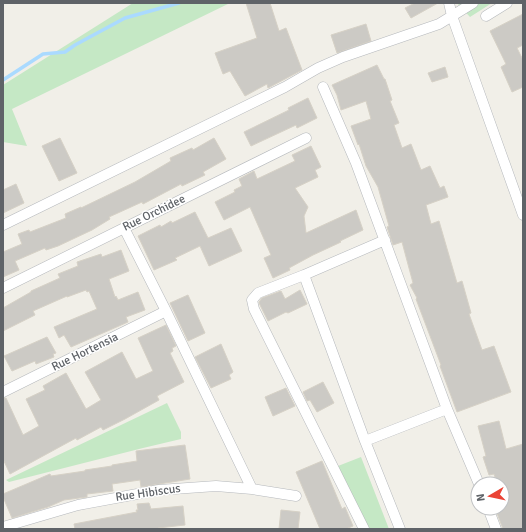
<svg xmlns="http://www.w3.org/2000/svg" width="526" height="532" viewBox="0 0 526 532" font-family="Signika,sans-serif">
<rect width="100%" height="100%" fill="#f1efe8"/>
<!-- green -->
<path fill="#c5e8c5" d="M133 3H230L12 109 27 146 3 142V85Z
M457 3H492L470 17Z
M167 403 181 432V439L143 448 9 482 6 480Z
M361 457 389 529H369L338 466Z"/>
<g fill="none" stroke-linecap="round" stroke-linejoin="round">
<!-- stream -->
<path stroke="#aadaff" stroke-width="3.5" d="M3 80 43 54 65 52 75 45 125 18 179 3"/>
</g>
<!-- building -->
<path fill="#cccac5" stroke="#d6d1c6" d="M246 3H270L279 31 286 28 302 70 268 88 267 84 245 96 230 71 223 74 215 53 257 38Z
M415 3H438L411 18 405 8Z
M523 14V45L517 48 523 60V87L512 92 501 67 506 64 490 31Z
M366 24 371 41 337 53 331 35Z
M377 65 384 79H385L392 100 390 101 399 123 394 125 402 148 411 144 421 170 430 166 440 188 444 186 448 197 426 205 431 224 439 221 457 283 462 281 471 313 469 314 482 350 494 346 511 392 457 412 440 366 441 365 416 299 417 298 410 285 413 283 402 242 393 245 387 227 389 226 378 187 366 166 359 144 358 145 351 126 371 119 366 101 341 110 337 95 332 85Z
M445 67 448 77 432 82 428 73Z
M308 98 317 118 297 128 296 125 251 146 244 132 289 110 288 108Z
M60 138 77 173 59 181 42 146Z
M214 138 226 159 203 172 205 175 182 186 181 184 143 204 142 202 109 217 110 219 92 230 58 246 46 250 45 248 15 261 19 270 3 277V252L22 244 18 234 29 230 30 232 66 218 65 214 81 207V208L135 182 171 161 170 158 192 148 193 150Z
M311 146 321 167 315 170 318 177 295 188 308 207 304 216 306 233 356 210 363 230 340 241 341 242 313 255 289 268 290 270 273 278 264 258 271 255 250 207 224 220 215 202 235 192 234 190 242 186 239 179 254 171 257 179 295 161 292 155Z
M16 184 24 203 3 213V190Z
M195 212 208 238 231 228 242 251 209 266 200 246 175 258 177 260 154 270 138 236 160 225 161 227 171 221 172 223Z
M121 250 129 271 109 279 115 297 116 296 118 300 138 292 145 310 126 317 128 322 71 347 64 335 59 338 54 327 97 309 89 291 87 292 86 290 67 297V296L33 311 35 315 3 331V308L31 292V291L60 278 58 274 78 266 77 262 101 254 102 257Z
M300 290 307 304 288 313 286 312 268 321 260 305 259 302 262 298 281 291 285 299Z
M188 295 205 333 188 341 170 303Z
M166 325 176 346 172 348 173 351 170 353 184 382 157 396 159 400 125 419 103 430 101 427 77 440 76 438 10 474 3 459V398H6L23 435 39 426 26 399 45 390 43 386 66 373 86 409 101 400 85 372 122 352 136 379 153 371 138 338Z
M47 337 56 353 53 354 54 357 36 364 35 361 12 371 4 356Z
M221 344 233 372 229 375 231 379 211 388 195 357Z
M323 382 334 403 317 412 310 400 307 401 303 392Z
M286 388 295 406 273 416 265 397Z
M499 421 506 449 523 444V529H503L495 508H502V484H497L494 474 489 475 483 457 486 456 478 426Z
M185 445 190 479 141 487 140 480 112 484 113 491 87 494V497L64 500 48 507 12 518 3 497V494L50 474 51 476 85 471V470L112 466V465L137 461 136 451Z
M322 461 342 509 345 507 353 526 346 529H320L296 472Z
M149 503 151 509 183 506 185 525 158 528 159 529H75L74 524 137 512 136 510H138L137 504Z
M281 510 300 512 298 529H279Z"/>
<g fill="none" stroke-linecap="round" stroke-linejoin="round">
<!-- street casing -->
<g stroke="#b5b8bc" stroke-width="11">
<path id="street" d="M449 3 452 16 523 215
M486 16 507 3
M323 87 356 163 447 409 479 484
M3 225 285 87 318 68 343 57 439 24 473 3
M124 228 166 311 252 489
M304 275 365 441 400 529
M3 288 306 138
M3 392 166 311
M365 441 447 409
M488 508 496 529
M3 527 78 505 159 490 216 486 252 489 296 496
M364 529 254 309 252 300 258 293 304 275 385 240"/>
</g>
<!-- street -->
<use href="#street" stroke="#fff" stroke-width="10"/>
</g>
<g text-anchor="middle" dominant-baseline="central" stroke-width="3" stroke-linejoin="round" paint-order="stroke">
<!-- street labels -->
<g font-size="12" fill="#5f6368" stroke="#fff">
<text transform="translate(154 213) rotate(-26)">Rue Orchidee</text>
<text transform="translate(85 352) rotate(-26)">Rue Hortensia</text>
<text transform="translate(148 493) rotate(-8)">Rue Hibiscus</text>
</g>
</g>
<!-- border -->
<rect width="526" height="532" fill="none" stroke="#5f6368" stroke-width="8"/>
<!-- north arrow -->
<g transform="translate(490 496) rotate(261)"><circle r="19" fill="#ffffff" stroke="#bfc1c3"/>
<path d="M0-3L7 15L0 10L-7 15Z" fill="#ea4335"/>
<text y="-6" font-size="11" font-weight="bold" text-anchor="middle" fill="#5f6368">N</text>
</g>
</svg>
